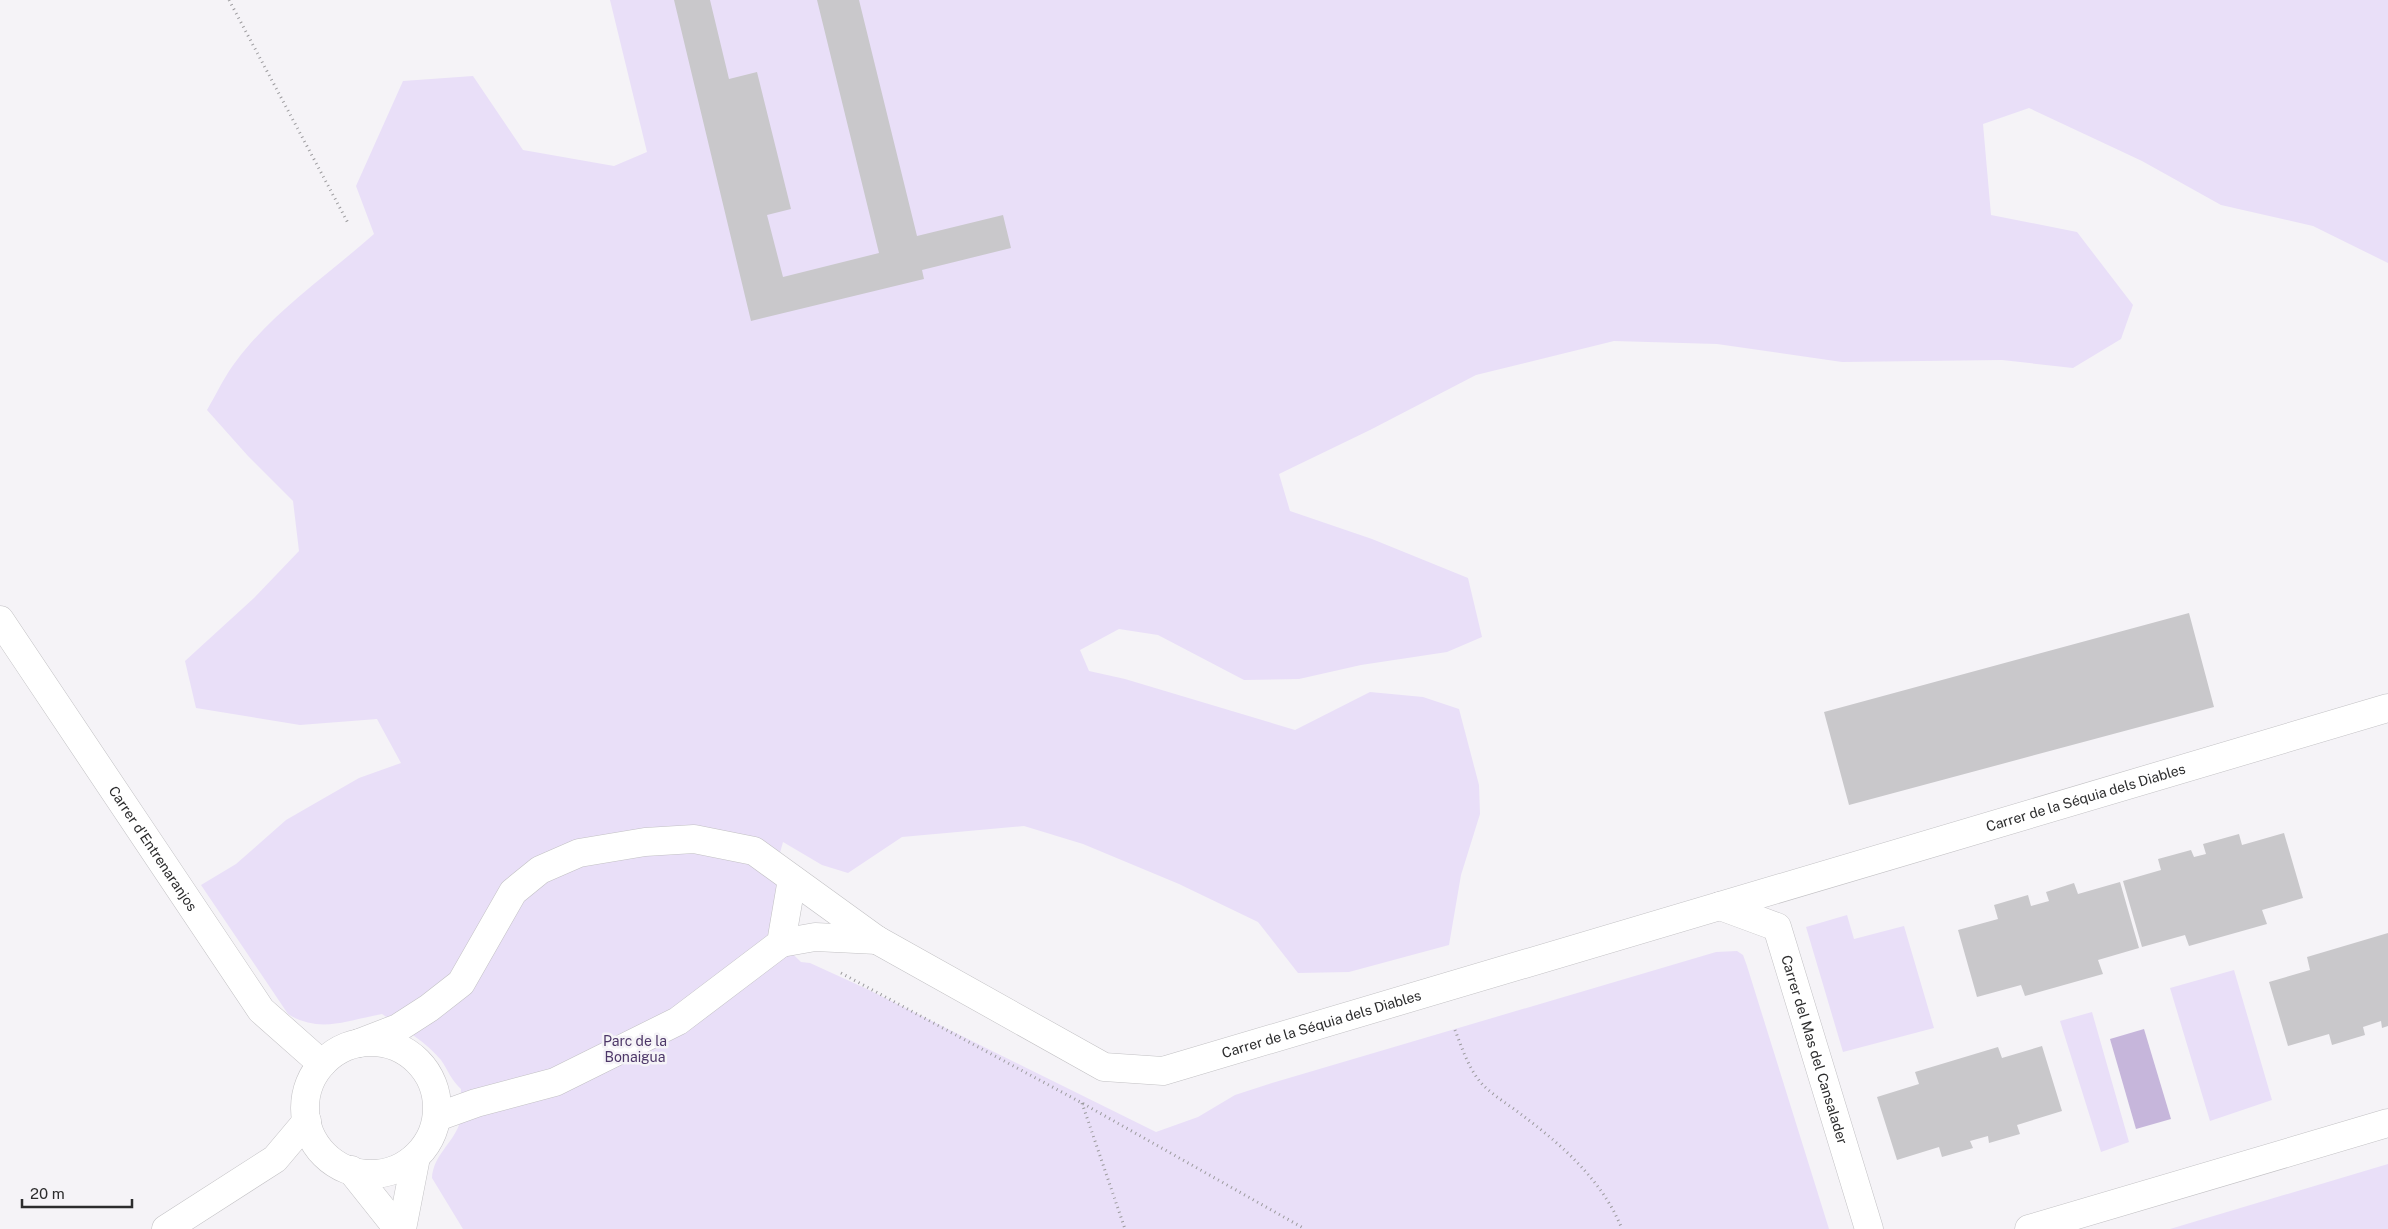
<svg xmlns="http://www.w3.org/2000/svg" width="2388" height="1229" viewBox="0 0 2388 1229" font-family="'Public Sans',sans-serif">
<rect width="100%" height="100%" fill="#f5f3f7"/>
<!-- green -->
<path fill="#e9dff8" d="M610 0H2388V263L2313 226 2221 205 2142 161 2029 108 1983 124 1991 215 2077 232 2133 305 2121 339 2073 368 2002 360 1842 362 1717 344 1614 341 1476 375 1370 430 1279 474 1290 511 1372 539 1468 578 1482 637 1447 652 1361 665 1299 679 1244 680 1158 635 1119 629 1080 650 1089 671 1125 679 1295 730 1370 692 1423 697 1459 709 1479 785 1480 814 1461 875 1449 945 1349 972 1298 973 1258 922 1179 884 1083 844 1024 826 902 837 848 873 822 865 783 842 773 878C783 891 780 919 769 931L801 962 810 963 867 989 1156 1132 1198 1117 1235 1095 1272 1083 1716 952 1737 951 1743 955 1747 966 1829 1229H463L432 1178C433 1156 452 1144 459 1125 463 1115 460 1099 461 1089 451 1080 448 1070 441 1060 425 1041 402 1028 382 1014 348 1020 320 1034 288 1014L201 885 236 864 286 820 359 778 401 763 377 719 300 725 196 708 185 661 254 598 299 551 293 501 248 456 207 410C217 393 225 375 237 360 273 312 329 274 374 234L356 186 403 81 473 76 523 150 614 166 647 152Z
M1847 915 1854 939 1904 926 1934 1028 1843 1052 1806 927Z
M2234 970 2272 1100 2210 1121 2170 988Z
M2092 1012 2129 1142 2101 1152 2060 1021Z
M2388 1164V1229H2170Z"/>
<!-- water -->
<path fill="#c6b6db" d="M2144 1029 2171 1119 2136 1129 2110 1039Z"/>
<!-- building -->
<path fill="#c9c8cb" d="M674 0H710L729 79 757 72 791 209 767 215 783 277 879 253 817 0H859L917 236 1003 215 1011 248 922 270 924 279 751 321Z
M2189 613 2214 707 1849 805 1824 712Z
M2284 833 2303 898 2262 910 2267 924 2189 946 2185 935 2142 947 2123 881 2161 870 2158 859 2191 850 2194 857 2206 854 2203 844 2239 834 2242 845Z
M2120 882 2139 948 2098 960 2103 974 2025 996 2021 985 1977 997 1958 930 1998 919 1994 905 2028 895 2031 906 2049 901 2046 892 2074 883 2078 894Z
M2388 933V1026L2382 1028 2381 1021 2363 1027 2365 1035 2332 1045 2329 1034 2288 1046 2269 982 2310 970 2307 957Z
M2042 1046 2062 1111 2017 1125 2020 1134 1989 1143 1988 1136 1970 1141 1973 1148 1942 1157 1939 1147 1897 1160 1877 1097 1919 1084 1915 1072 1998 1047 2002 1058Z"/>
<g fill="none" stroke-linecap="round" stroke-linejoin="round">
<!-- minor casing -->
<g stroke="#c2c1c4" stroke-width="29">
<g id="minor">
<path id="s1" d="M0 620 261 1010 322 1064"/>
<path id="s2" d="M1720 906 1777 927 1869 1229"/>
<path d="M781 943 815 937 877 940"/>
<circle cx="371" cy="1108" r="66"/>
<path id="s3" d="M359 1043 398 1028 429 1008 461 983 513 892 540 870 579 853 645 842 694 839 754 851 877 940 1104 1067 1163 1071 2388 708"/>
<path d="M437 1117 476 1103 555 1082 678 1021 781 943 792 879"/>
<path d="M351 1170 398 1229"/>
<path d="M166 1229 275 1159 307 1121"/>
<path d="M402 1229 416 1157"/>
<path d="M2029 1229 2388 1123"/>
</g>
</g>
<!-- path -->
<path stroke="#9c9b9e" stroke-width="3" stroke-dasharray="1 4" stroke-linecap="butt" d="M229 0 348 223
M841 973 1082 1103 1305 1229
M1455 1030C1462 1048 1469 1070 1483 1085 1494 1096 1509 1105 1522 1115 1562 1145 1603 1181 1622 1229
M1082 1103 1125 1229"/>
<!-- minor -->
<use href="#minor" stroke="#fff" stroke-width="28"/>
</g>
<g text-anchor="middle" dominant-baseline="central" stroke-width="5" stroke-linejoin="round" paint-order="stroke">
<!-- street labels -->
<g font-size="14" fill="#2c2c2d" stroke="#f5f3f7">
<text stroke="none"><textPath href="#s3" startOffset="1912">Carrer de la Séquia dels Diables</textPath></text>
<text stroke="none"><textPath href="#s1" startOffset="275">Carrer d'Entrenaranjos</textPath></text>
<text stroke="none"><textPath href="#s3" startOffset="1115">Carrer de la Séquia dels Diables</textPath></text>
<text stroke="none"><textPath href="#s2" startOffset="189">Carrer del Mas del Cansalader</textPath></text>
</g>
<!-- park labels -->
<g font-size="14" fill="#4d3768" stroke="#f5f3f7">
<text x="635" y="1041">Parc de la<tspan x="635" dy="16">Bonaigua</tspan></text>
</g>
</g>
<!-- scale -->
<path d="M22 1199v8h110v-8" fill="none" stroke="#2c2c2d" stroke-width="2.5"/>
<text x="30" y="1199" font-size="15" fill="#2c2c2d" stroke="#f5f3f7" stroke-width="4" paint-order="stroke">20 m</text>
</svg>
